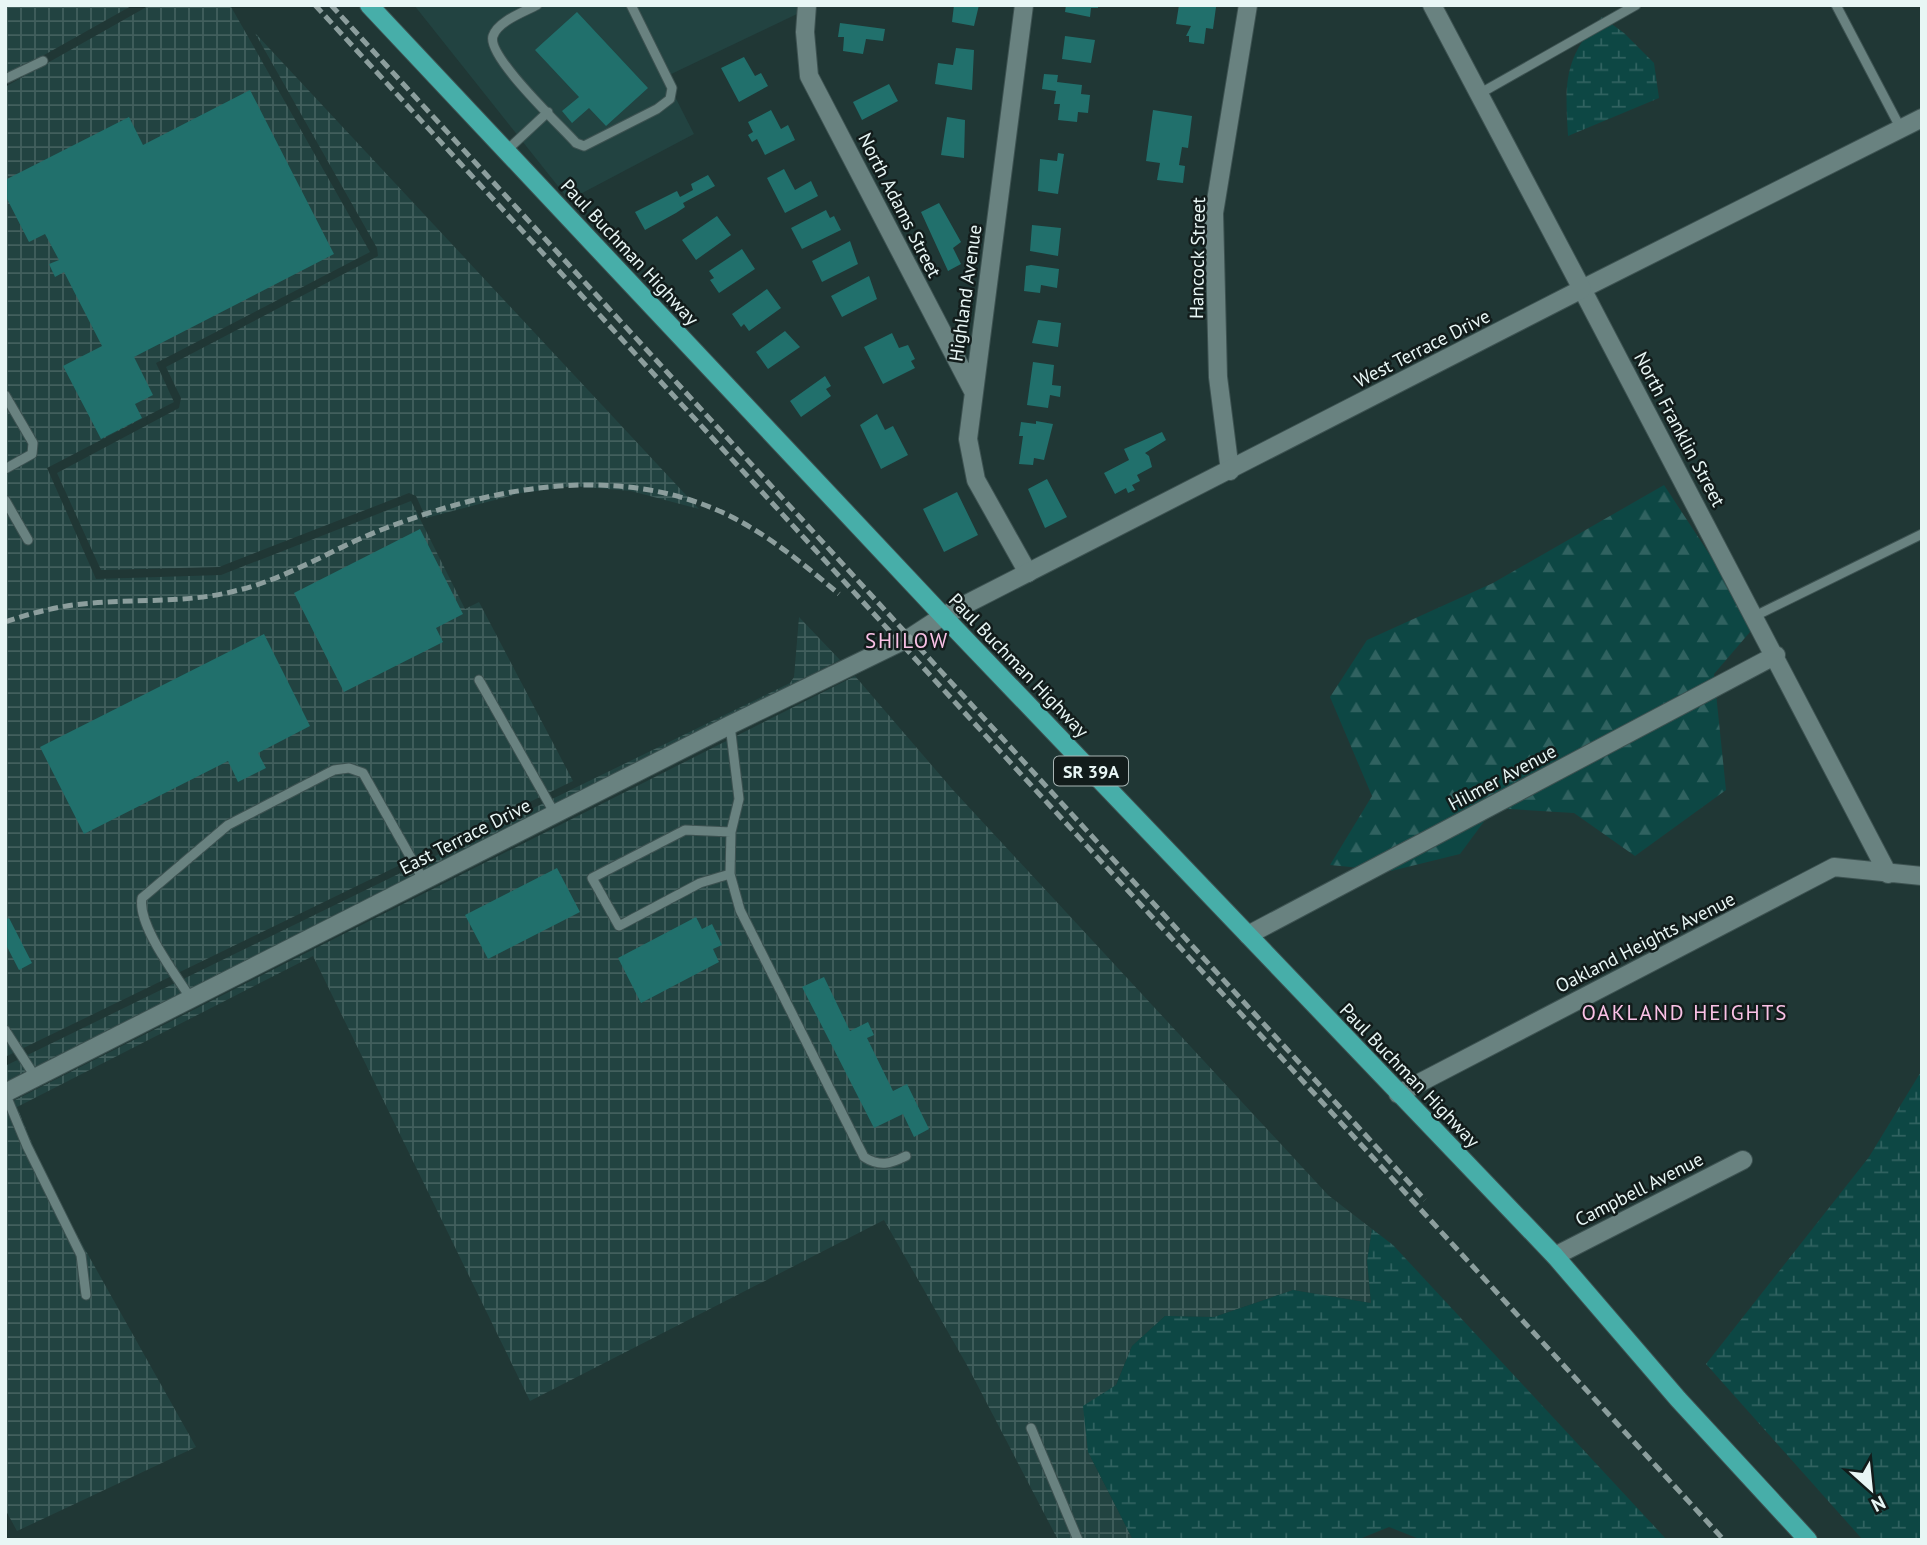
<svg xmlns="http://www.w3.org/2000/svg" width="1927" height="1545" viewBox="0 0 1927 1545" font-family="'PT Sans',sans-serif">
<defs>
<pattern id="industrial-grid" width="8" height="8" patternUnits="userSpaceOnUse" patternTransform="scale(1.75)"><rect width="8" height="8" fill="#224341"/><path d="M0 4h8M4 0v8" fill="none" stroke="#425f5d"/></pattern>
<pattern id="forest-firs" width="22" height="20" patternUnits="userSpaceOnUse" patternTransform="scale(1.75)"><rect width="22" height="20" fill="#0d4744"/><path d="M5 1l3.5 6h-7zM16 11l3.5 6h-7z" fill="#306260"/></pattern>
<pattern id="wetland-marsh" width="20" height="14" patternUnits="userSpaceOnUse" patternTransform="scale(1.75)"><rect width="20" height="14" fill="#0d4744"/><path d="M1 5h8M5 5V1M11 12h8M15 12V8" fill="none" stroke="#306260"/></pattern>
</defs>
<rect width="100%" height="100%" fill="#203735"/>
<!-- built -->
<path fill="#224341" d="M414 5H798L797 14 665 77 694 134 569 200Z"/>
<!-- industrial -->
<path fill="url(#industrial-grid)" d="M5 5H133L5 77Z
M150 5H230L370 252 156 363 174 402 47 468 96 579 221 575 411 501 465 609 479 602 573 781 5 1057V87Z
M255 33 699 509 631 491 573 486 521 493 426 518 416 496 409 493 219 567 101 570 57 473 179 408 181 398 166 367 378 256 377 248Z
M799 617 840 660 5 1082V1066L790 683 794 677Z
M855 676 953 790 1328 1195 1372 1229 1367 1261 1371 1303 1293 1290 1214 1317 1165 1316 1132 1346 1088 1452 1133 1540H1058L968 1367 884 1220 530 1401 313 956 17 1107 50 1187 196 1447 17 1531 5 1509V1105Z"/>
<!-- forest -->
<path fill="url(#forest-firs)" d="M1664 485 1756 625 1714 674 1726 790 1635 856 1574 813 1494 808 1460 854 1391 871 1330 865 1372 796 1330 697 1367 640 1493 583Z"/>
<!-- wetland -->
<path fill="url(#wetland-marsh)" d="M1602 17 1624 33 1654 63 1659 98 1568 136C1565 83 1563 58 1602 17Z
M1922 1070V1540H1863L1706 1364 1869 1157Z
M1372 1229 1393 1245 1667 1540H1422L1389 1527 1357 1540H1133L1088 1452 1083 1406 1116 1385 1132 1346 1165 1316 1214 1317 1293 1290 1371 1303 1367 1261Z"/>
<!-- building -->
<path fill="#21706c" d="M954 5H979L974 26 952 22Z
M1066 5H1098V8H1091L1090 17 1065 12Z
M1179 5 1216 7 1213 29 1206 28 1204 44 1189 42V36H1186L1191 26 1176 24Z
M577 12 648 88 606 126 589 108 572 123 562 111 579 97 535 50Z
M840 23 885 29 883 41 866 39 863 54 843 51 844 37H838Z
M1065 36 1095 40 1091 63 1062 59Z
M956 48 974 50 972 90 935 84 938 63 953 65Z
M744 57 755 76 761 73 768 86 739 102 721 68Z
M1044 74 1058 75 1057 82 1082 85 1081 94 1090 95 1088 113 1078 112 1077 122 1058 120 1060 104H1054L1056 91 1042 89Z
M889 84 898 101 862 120 853 102Z
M250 90 334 254 134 357 153 395 135 404 142 418 101 439 63 366 102 346 64 272 55 277 49 264 59 260 45 234 29 242 5 195V180L129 117 143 145Z
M771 110 781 129 788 125 795 140 765 155 757 139 752 142 748 135 753 132 748 122Z
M1153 110 1192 116 1188 148 1182 147 1179 165 1185 166 1183 183 1157 180 1160 163 1146 161Z
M947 117 965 120 964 158 941 155Z
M1058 153 1064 154 1058 194 1038 191 1040 159 1057 161Z
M784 169 795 190 811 181 818 196 785 213 767 178Z
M708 175 715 186 683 203 685 207 676 213 645 230 635 212 677 191 680 197 693 190 691 184Z
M939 203 961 242 953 248 961 264 948 271 921 212Z
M826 210 830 218 834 216 841 230 802 249 791 228Z
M717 216 731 235 696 260 682 240Z
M1032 225 1061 228 1058 256 1030 251Z
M850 241 858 264 822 282 812 261Z
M742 249 755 269 719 293 710 280 714 278 709 271Z
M1031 265 1059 269 1057 288 1041 285 1040 293 1024 291 1026 266Z
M869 276 877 299 842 317 831 296Z
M767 289 781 308 749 331 744 324 741 327 732 314Z
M1038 320 1061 323 1058 347 1032 343Z
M785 331 800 347 768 369 756 352Z
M892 333 899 348 908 345 915 359 911 361 915 368 883 384 864 347Z
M1033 362 1054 365 1052 385 1061 386 1060 397 1050 395 1048 408 1027 405Z
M825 376 831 386 826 389 831 396 801 417 790 401Z
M877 414 885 430 893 426 908 455 881 469 860 425Z
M1036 421 1053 424 1044 460 1034 458 1033 465 1019 464 1023 436H1019L1021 422 1036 424Z
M1162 432 1166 440 1145 453 1149 456 1152 467 1137 475 1140 481 1132 485 1135 490 1128 493 1126 488 1115 494 1104 473 1129 460 1124 449Z
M1047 479 1067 517 1045 528 1028 489Z
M957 492 978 535 944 552 923 509Z
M420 529 463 614 436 628 443 642 344 692 294 593Z
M264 634 310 726 258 753 266 768 238 782 228 761 84 834 40 747Z
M557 868 580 912 488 959 465 915Z
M696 917 702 929 712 924 722 945 713 949 719 962 641 1003 618 958Z
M9 918 32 963 19 970 5 943V920Z
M824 977 850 1031 868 1022 874 1035 867 1038 893 1091 907 1084 929 1129 914 1137 903 1114 874 1128 802 987Z"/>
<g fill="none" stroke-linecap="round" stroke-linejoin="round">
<!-- service casing -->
<g stroke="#3d5251" stroke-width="11">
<path id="service" d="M537 5C524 12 498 21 493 36 486 56 561 126 576 143L584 146 657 109 670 99 672 88 631 5
M1836 5 1901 129
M5 79 43 61
M1479 94 1636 5
M506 151 548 112
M5 395 33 443 32 454 5 469
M5 500 28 540
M1755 616 1922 534
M479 680 555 814
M730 725 739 799 731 832 730 874 740 910 864 1157C880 1167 890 1164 906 1156
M730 874 700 883 619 926 592 878 685 830 731 832
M191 999C176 975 137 925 142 898L228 825 334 770 349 768 363 773 424 881
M5 1030 36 1078
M5 1093 27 1146 81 1255 86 1295
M1031 1428 1078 1540"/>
</g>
<!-- minor casing -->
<g stroke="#3d5251" stroke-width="20">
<path id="minor" d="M807 5 805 32 809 76 973 391
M1024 5 968 439 976 480 1028 573
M1230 471 1218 377 1214 213 1248 5
M1888 874 1582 289 1922 118
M1248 935 1776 655
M5 1093 730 725 911 637 943 616
M1398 1094 1834 867 1922 876
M1555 1256 1743 1160"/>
</g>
<!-- tertiary casing -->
<g stroke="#3d5251" stroke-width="20">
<path id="tertiary" d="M943 616 1582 289 1432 5"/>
</g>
<!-- primary casing -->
<g stroke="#3d5251" stroke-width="20">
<path id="primary" d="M369 5 943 616 1555 1256 1678 1399 1808 1540"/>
</g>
<!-- service -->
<use href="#service" stroke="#698280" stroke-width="9"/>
<!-- minor -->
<use href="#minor" stroke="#698280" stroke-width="18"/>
<!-- tertiary -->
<use href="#tertiary" stroke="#698280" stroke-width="18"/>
<!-- primary -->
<use href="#primary" stroke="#47aea9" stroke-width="18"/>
<!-- rail -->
<path stroke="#8c9e9d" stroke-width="5" stroke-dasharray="10 5" stroke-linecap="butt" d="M315 5 1724 1540
M331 5 1425 1200
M5 622C34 612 63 605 93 603 141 599 188 603 235 591 290 578 335 547 386 528 491 488 610 464 717 510 763 530 802 563 839 594"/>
</g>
<g text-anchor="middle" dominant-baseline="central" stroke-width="5" stroke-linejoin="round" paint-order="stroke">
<!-- shield labels -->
<rect fill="#121c1b" stroke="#a8b5b4" stroke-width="2" x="1054" y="756.5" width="74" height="29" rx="5"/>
<g font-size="18" font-weight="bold" fill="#e8f6f5">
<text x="1091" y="771">SR 39A</text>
</g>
<!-- street labels -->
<g font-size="19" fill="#e8f6f5" stroke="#121c1b">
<text transform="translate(900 205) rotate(63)">North Adams Street</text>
<text transform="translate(630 252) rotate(47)">Paul Buchman Highway</text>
<text transform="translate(1197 258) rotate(-89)">Hancock Street</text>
<text transform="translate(965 293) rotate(-82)">Highland Avenue</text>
<text transform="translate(1422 348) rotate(-27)">West Terrace Drive</text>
<text transform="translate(1680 429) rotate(62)">North Franklin Street</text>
<text transform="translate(1019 665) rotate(46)">Paul Buchman Highway</text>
<text transform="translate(1502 777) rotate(-28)">Hilmer Avenue</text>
<text transform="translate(465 836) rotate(-27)">East Terrace Drive</text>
<text transform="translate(1645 942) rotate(-27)">Oakland Heights Avenue</text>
<text transform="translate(1410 1075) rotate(46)">Paul Buchman Highway</text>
<text transform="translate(1639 1189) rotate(-27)">Campbell Avenue</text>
</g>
<!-- neighbourhood labels -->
<g font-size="21" letter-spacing="2" fill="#fac1e6" stroke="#121c1b">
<text x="907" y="640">SHILOW</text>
<text x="1685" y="1012">OAKLAND HEIGHTS</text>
</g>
</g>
<!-- border -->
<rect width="1927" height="1545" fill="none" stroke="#e8f6f5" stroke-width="14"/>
<!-- north arrow -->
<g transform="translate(1871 1489) rotate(153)" stroke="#121c1b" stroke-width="5" paint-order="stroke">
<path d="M0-5L12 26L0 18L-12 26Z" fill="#e8f6f5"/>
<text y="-10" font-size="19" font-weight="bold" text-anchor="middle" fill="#e8f6f5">N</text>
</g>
</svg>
